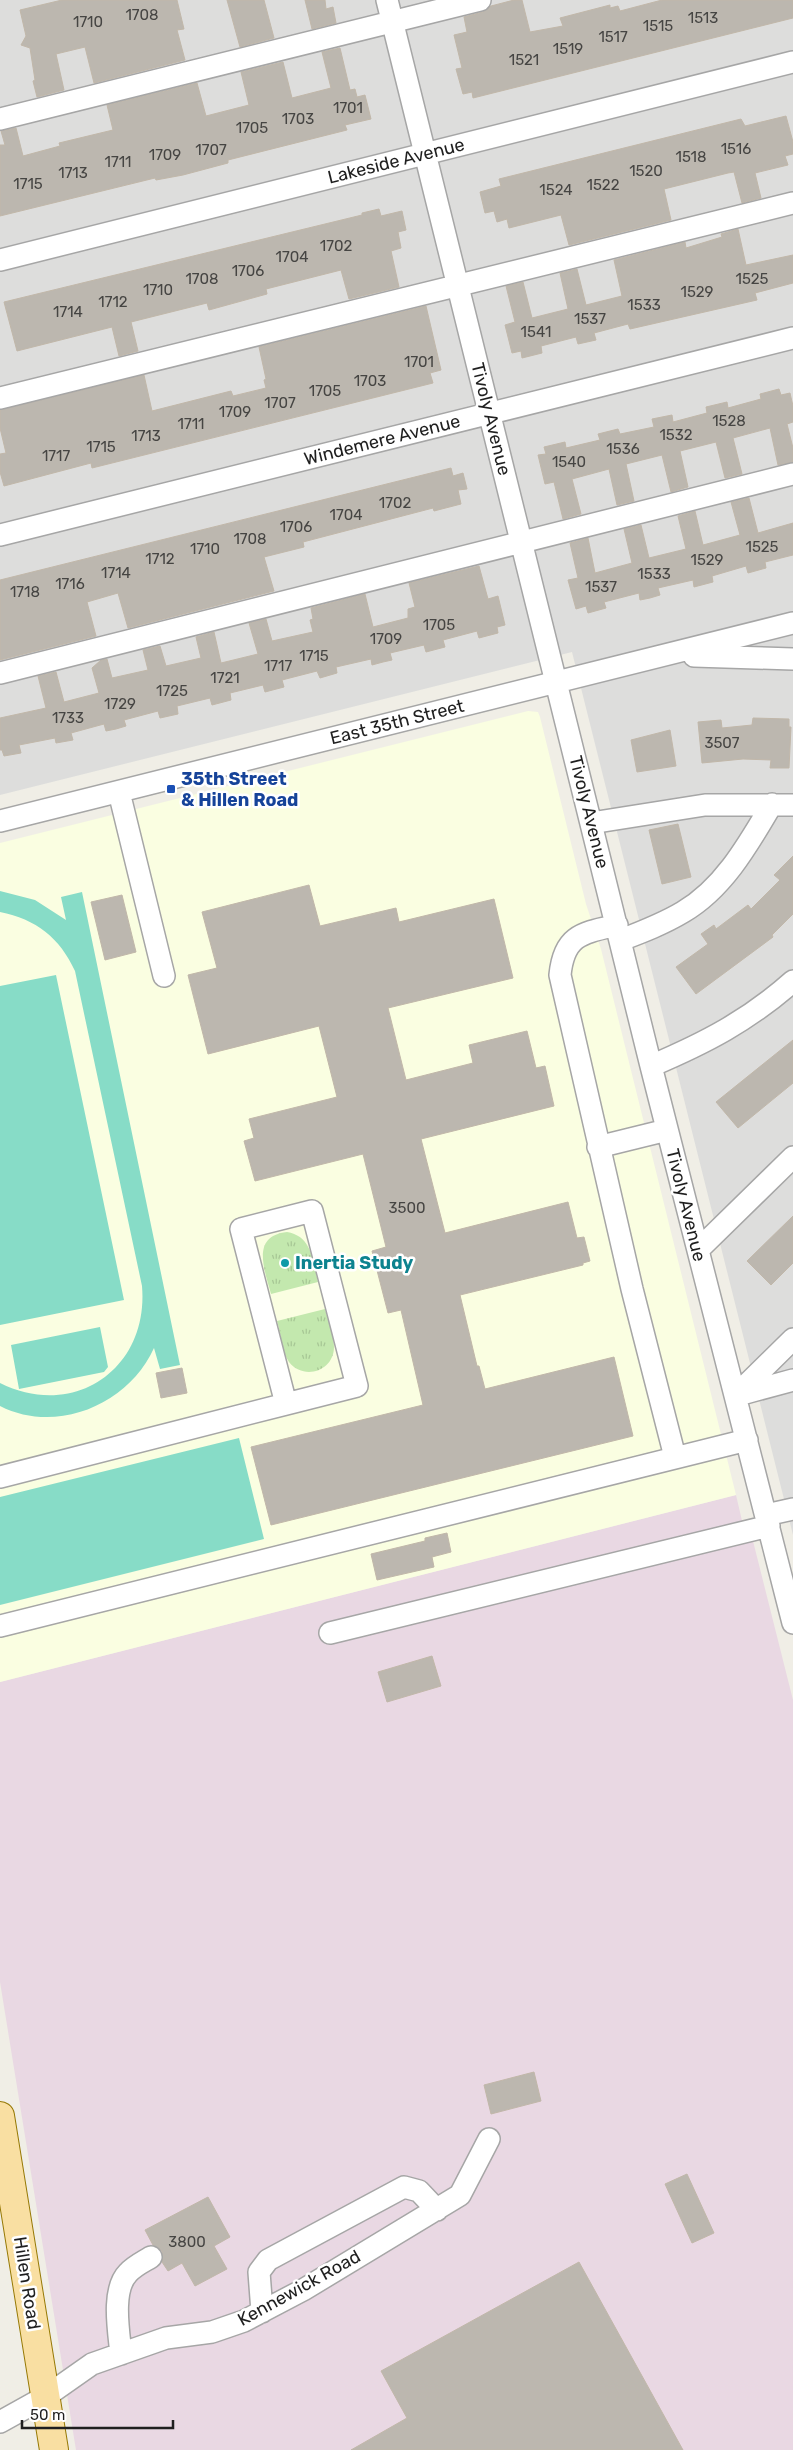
<svg xmlns="http://www.w3.org/2000/svg" width="793" height="2450" viewBox="0 0 793 2450" font-family="Rubik,sans-serif">
<defs>
<pattern id="grass-tufts" width="24" height="20" patternUnits="userSpaceOnUse" patternTransform="scale(1.25)"><rect width="24" height="20" fill="#c3e8ae"/><path d="M3 7l-1-3M5 7V3M7 7l1-3M15 17l-1-3M17 17v-4M19 17l1-3" fill="none" stroke="#a7c795"/></pattern>
</defs>
<rect width="100%" height="100%" fill="#f0eee6"/>
<!-- residential -->
<path fill="#dddddc" d="M0 0H793V1535L572 652 0 795Z"/>
<!-- industrial -->
<path fill="#e9d8e3" d="M736 1495 746 1538 753 1541 793 1700V2450H76L0 1982V1682Z"/>
<!-- education -->
<path fill="#fafee1" d="M528 711 538 712 540 717 586 904 601 949 736 1495 0 1682V843Z"/>
<!-- grass -->
<path fill="url(#grass-tufts)" d="M287 1232C312 1236 313 1261 318 1282L271 1294C265 1271 250 1236 287 1232Z
M325 1309C328 1321 334 1335 334 1347 334 1371 304 1381 289 1362 282 1352 281 1334 277 1321Z"/>
<!-- pitch -->
<path fill="#87dcc7" d="M0 891 35 900 66 920 61 897 82 892 180 1365 160 1369 154 1348C129 1404 57 1435 0 1406V1383C74 1420 149 1369 142 1286L75 971C60 938 36 919 0 912Z
M56 975 124 1300 0 1325V986Z
M100 1327 108 1367 104 1372 19 1389 11 1345Z
M239 1438 264 1539 0 1605V1497Z"/>
<!-- building -->
<path fill="#bcb7af" stroke="#c1b7a9" d="M62 0H177L184 29 177 30 185 60 94 83 85 47 56 54 64 90 37 97 33 81 35 80 30 48 21 45 26 36 20 10Z
M227 0H264L274 38 240 47Z
M305 0H325L326 9 333 7 336 23 312 29Z
M514 0H522L530 32 563 26 560 18 610 5V8L618 6 620 11 662 0H793V18L473 98 472 92 463 94 456 69 462 68 454 35 467 32 464 17 483 12 491 6Z
M340 48 350 90 355 89 357 97 365 95 371 119 345 125 347 130 228 160V163L183 175 156 180 155 178 0 216V145H5L1 131 16 128 23 156 60 146 59 143 113 130 107 105 197 83 206 116 249 105 241 72 283 62 292 98 331 88 322 52Z
M786 116 793 142V154L785 156 788 165 755 173 761 198 742 203 734 172 728 173 664 189 671 220 569 245 561 215 509 228 507 219 497 222 494 211 485 213 480 192 501 186 499 179 741 119 745 126Z
M379 209 381 216 402 211 406 230 398 232 401 248 391 251 399 287 349 299 341 270 266 289 267 294 209 310 207 303 131 322 138 351 119 356 112 327 17 351 4 302 362 215V213Z
M738 229 746 265 793 255V283L755 293 757 300 630 329 628 324 594 333 596 340 578 344 576 337 541 346 542 353 522 358 521 351 512 353 505 325 515 322 506 286 523 282 532 318 568 309 560 273 577 269 586 305 622 296 614 260 685 242 686 248 722 237 721 234Z
M426 306 441 370 430 373 433 383 92 468 91 463 4 486 0 472V454L6 453 0 428V410L144 375 152 411 231 391 233 396 266 388 264 380 266 379 259 347Z
M779 389 781 395 790 393 793 406V422L787 424 793 448V462L778 465 770 428 733 438 742 474 725 478 716 442 680 451 688 487 671 492 662 455 626 464 634 501 617 505 609 469 572 479 581 514 563 519 554 482 545 484 538 455 546 454 544 447 565 442 566 448 600 440 598 434 618 429 620 434 654 427 652 419 672 415 673 422 707 413 706 407 727 402 728 408 761 399 760 394Z
M451 468 453 476 463 473 467 489 458 490 461 504 434 511 433 508 303 542 304 547 264 557 274 591 128 628 118 593 87 602 96 636 0 660V580Z
M749 498 758 533 793 523V555L765 562 766 568 748 573 746 566 712 576 713 582 694 587 693 580 658 588 660 595 650 598 640 600 639 593 604 602 606 608 588 613 586 606 576 609 568 580 578 578 570 543 588 538 595 573 632 563 624 529 641 525 649 558 686 549 678 516 695 511 703 545 740 535 731 502Z
M479 566 488 599 498 596 505 625 497 627 498 633 479 638 477 631 443 640 445 647 426 652 424 645 390 653 392 660 383 662 372 665 371 659 336 667 337 673 320 678 317 671 282 680 284 687 265 692 263 685 230 693 231 700 212 705 210 698 177 706 178 714 160 718 158 711 124 720 126 726 116 729 106 731 104 724 71 733 73 740 56 743 55 738 19 745 21 753 4 756 2 750H0V718L46 708 38 676 56 672 64 702 99 693 92 668 101 660 107 659 112 678 148 670 143 650 160 646 166 666 201 658 196 637 214 632 221 663 258 654 249 623 266 619 272 641 313 632 310 620 313 619 311 608 365 594 373 627 408 618V609L415 607 409 583Z
M753 718 789 719V727H791L789 768H770L771 760 743 759 702 763 698 722 721 720 722 728 752 725Z
M670 730 676 766 637 772 631 740Z
M678 824 691 877 662 884 649 830Z
M793 856V914L772 935 773 937 696 994 676 967 708 944 701 934 714 925 716 929 748 905 751 909 780 880 774 875Z
M309 885 320 926 396 908 399 922 494 899 513 978 388 1008 406 1080 473 1063 469 1045 527 1031 536 1068 545 1066 554 1106 421 1139 445 1233 568 1202 577 1238 584 1237 590 1261 583 1263V1265L460 1295 477 1366H479L485 1389 614 1357 633 1436 271 1525 251 1447 423 1405 401 1310 388 1313 372 1251 386 1247 363 1154 255 1181 244 1141 254 1138 249 1119 337 1097 319 1026 208 1054 188 975 217 968 202 912Z
M122 895 136 952 105 960 91 902Z
M793 1040V1083L738 1128 716 1102Z
M793 1216V1263L771 1285 747 1261Z
M182 1368 187 1393 161 1398 156 1373Z
M447 1533 451 1552 432 1557 434 1567 377 1580 371 1554 425 1541V1538Z
M432 1656 441 1686 387 1702 378 1672Z
M534 2072 541 2101 491 2114 484 2085Z
M687 2174 714 2233 692 2243 665 2184Z
M208 2197 230 2237 214 2246 227 2269 195 2286 182 2263 168 2271 162 2262V2251L153 2245 145 2230Z
M579 2262 683 2450H351L407 2418 381 2371Z"/>
<g fill="none" stroke-linecap="round" stroke-linejoin="round">
<!-- minor casing -->
<g stroke="#a6a6a6" stroke-width="24">
<path id="minor" d="M387 0 651 1066 793 1623
M0 119 480 0
M0 260 793 62
M0 398 793 203
M0 535 793 338
M694 656 793 659
M0 673 793 474
M119 792 164 976
M0 821 793 623
M591 823 705 805H793
M617 925C582 933 564 935 560 975L632 1289 675 1457
M621 940C642 932 663 924 683 912 724 888 749 843 772 804
M651 1066C705 1043 748 1021 793 981
M598 1147 667 1130
M312 1211 357 1386 286 1404 241 1229Z
M698 1250 793 1157
M736 1395 793 1339
M738 1395 793 1380
M0 1477 286 1404
M766 1515 793 1509
M0 1626 747 1440
M330 1633 769 1526
M262 2312 259 2272 268 2260 404 2187 419 2191 437 2210
M121 2354C119 2333 111 2290 128 2273 134 2266 143 2262 151 2257
M0 2422 45 2397 92 2364 166 2338 212 2332 244 2321 303 2290 460 2195 489 2139"/>
</g>
<!-- major casing -->
<g stroke="#967905" stroke-width="30">
<path id="major" d="M0 2116 54 2450"/>
</g>
<!-- minor -->
<use href="#minor" stroke="#fff" stroke-width="21"/>
<!-- major -->
<use href="#major" stroke="#f9dfa2" stroke-width="28"/>
</g>
<!-- markers -->
<rect fill="#1a4fb4" stroke="#fff" stroke-width="2" x="166" y="784" width="10" height="10" rx="2.5"/>
<circle fill="#0f9aa8" stroke="#fff" stroke-width="2" cx="285" cy="1263" r="5"/>
<g text-anchor="middle" dominant-baseline="central" stroke-width="5" stroke-linejoin="round" paint-order="stroke">
<!-- number labels -->
<g font-size="15" fill="#464543">
<text x="142" y="15">1708</text>
<text x="703" y="18">1513</text>
<text x="88" y="22">1710</text>
<text x="658" y="26">1515</text>
<text x="613" y="37">1517</text>
<text x="568" y="49">1519</text>
<text x="524" y="60">1521</text>
<text x="348" y="108">1701</text>
<text x="298" y="119">1703</text>
<text x="252" y="128">1705</text>
<text x="736" y="149">1516</text>
<text x="211" y="150">1707</text>
<text x="165" y="155">1709</text>
<text x="691" y="157">1518</text>
<text x="118" y="162">1711</text>
<text x="646" y="171">1520</text>
<text x="73" y="173">1713</text>
<text x="28" y="184">1715</text>
<text x="603" y="185">1522</text>
<text x="556" y="190">1524</text>
<text x="336" y="246">1702</text>
<text x="292" y="257">1704</text>
<text x="248" y="271">1706</text>
<text x="202" y="279">1708</text>
<text x="752" y="279">1525</text>
<text x="158" y="290">1710</text>
<text x="697" y="292">1529</text>
<text x="113" y="302">1712</text>
<text x="644" y="305">1533</text>
<text x="68" y="312">1714</text>
<text x="590" y="319">1537</text>
<text x="536" y="332">1541</text>
<text x="419" y="362">1701</text>
<text x="370" y="381">1703</text>
<text x="325" y="391">1705</text>
<text x="280" y="403">1707</text>
<text x="235" y="412">1709</text>
<text x="729" y="421">1528</text>
<text x="191" y="424">1711</text>
<text x="676" y="435">1532</text>
<text x="146" y="436">1713</text>
<text x="101" y="447">1715</text>
<text x="623" y="449">1536</text>
<text x="56" y="456">1717</text>
<text x="569" y="462">1540</text>
<text x="395" y="503">1702</text>
<text x="346" y="515">1704</text>
<text x="296" y="527">1706</text>
<text x="250" y="539">1708</text>
<text x="762" y="547">1525</text>
<text x="205" y="549">1710</text>
<text x="160" y="559">1712</text>
<text x="707" y="560">1529</text>
<text x="116" y="573">1714</text>
<text x="654" y="574">1533</text>
<text x="70" y="584">1716</text>
<text x="601" y="587">1537</text>
<text x="25" y="592">1718</text>
<text x="439" y="625">1705</text>
<text x="386" y="639">1709</text>
<text x="314" y="656">1715</text>
<text x="278" y="666">1717</text>
<text x="225" y="678">1721</text>
<text x="172" y="691">1725</text>
<text x="120" y="704">1729</text>
<text x="68" y="718">1733</text>
<text x="722" y="743">3507</text>
<text x="407" y="1208">3500</text>
<text x="187" y="2242">3800</text>
</g>
<!-- street labels -->
<g font-size="18" fill="#1f1f1f" stroke="#fff">
<text transform="translate(396 161) rotate(-14)">Lakeside Avenue</text>
<text transform="translate(491 419) rotate(76)">Tivoly Avenue</text>
<text transform="translate(382 440) rotate(-14)">Windemere Avenue</text>
<text transform="translate(397 722) rotate(-14)">East 35th Street</text>
<text transform="translate(589 812) rotate(76)">Tivoly Avenue</text>
<text transform="translate(686 1205) rotate(76)">Tivoly Avenue</text>
<text transform="translate(27 2283) rotate(81)">Hillen Road</text>
<text transform="translate(299 2288) rotate(-29)">Kennewick Road</text>
</g>
<!-- transit labels -->
<g font-size="18" font-weight="bold" fill="#164399" stroke="#fff" text-anchor="start">
<text x="181" y="779">35th Street<tspan x="181" dy="21">&amp; Hillen Road</tspan></text>
</g>
<!-- culture labels -->
<g font-size="18" font-weight="bold" fill="#0d838f" stroke="#fff" text-anchor="start">
<text x="295" y="1263">Inertia Study</text>
</g>
</g>
<!-- scale -->
<path d="M22 2420v8h151v-8" fill="none" stroke="#1f1f1f" stroke-width="2.5"/>
<text x="30" y="2420" font-size="15" fill="#1f1f1f" stroke="#ffffff" stroke-width="4" paint-order="stroke">50 m</text>
</svg>
